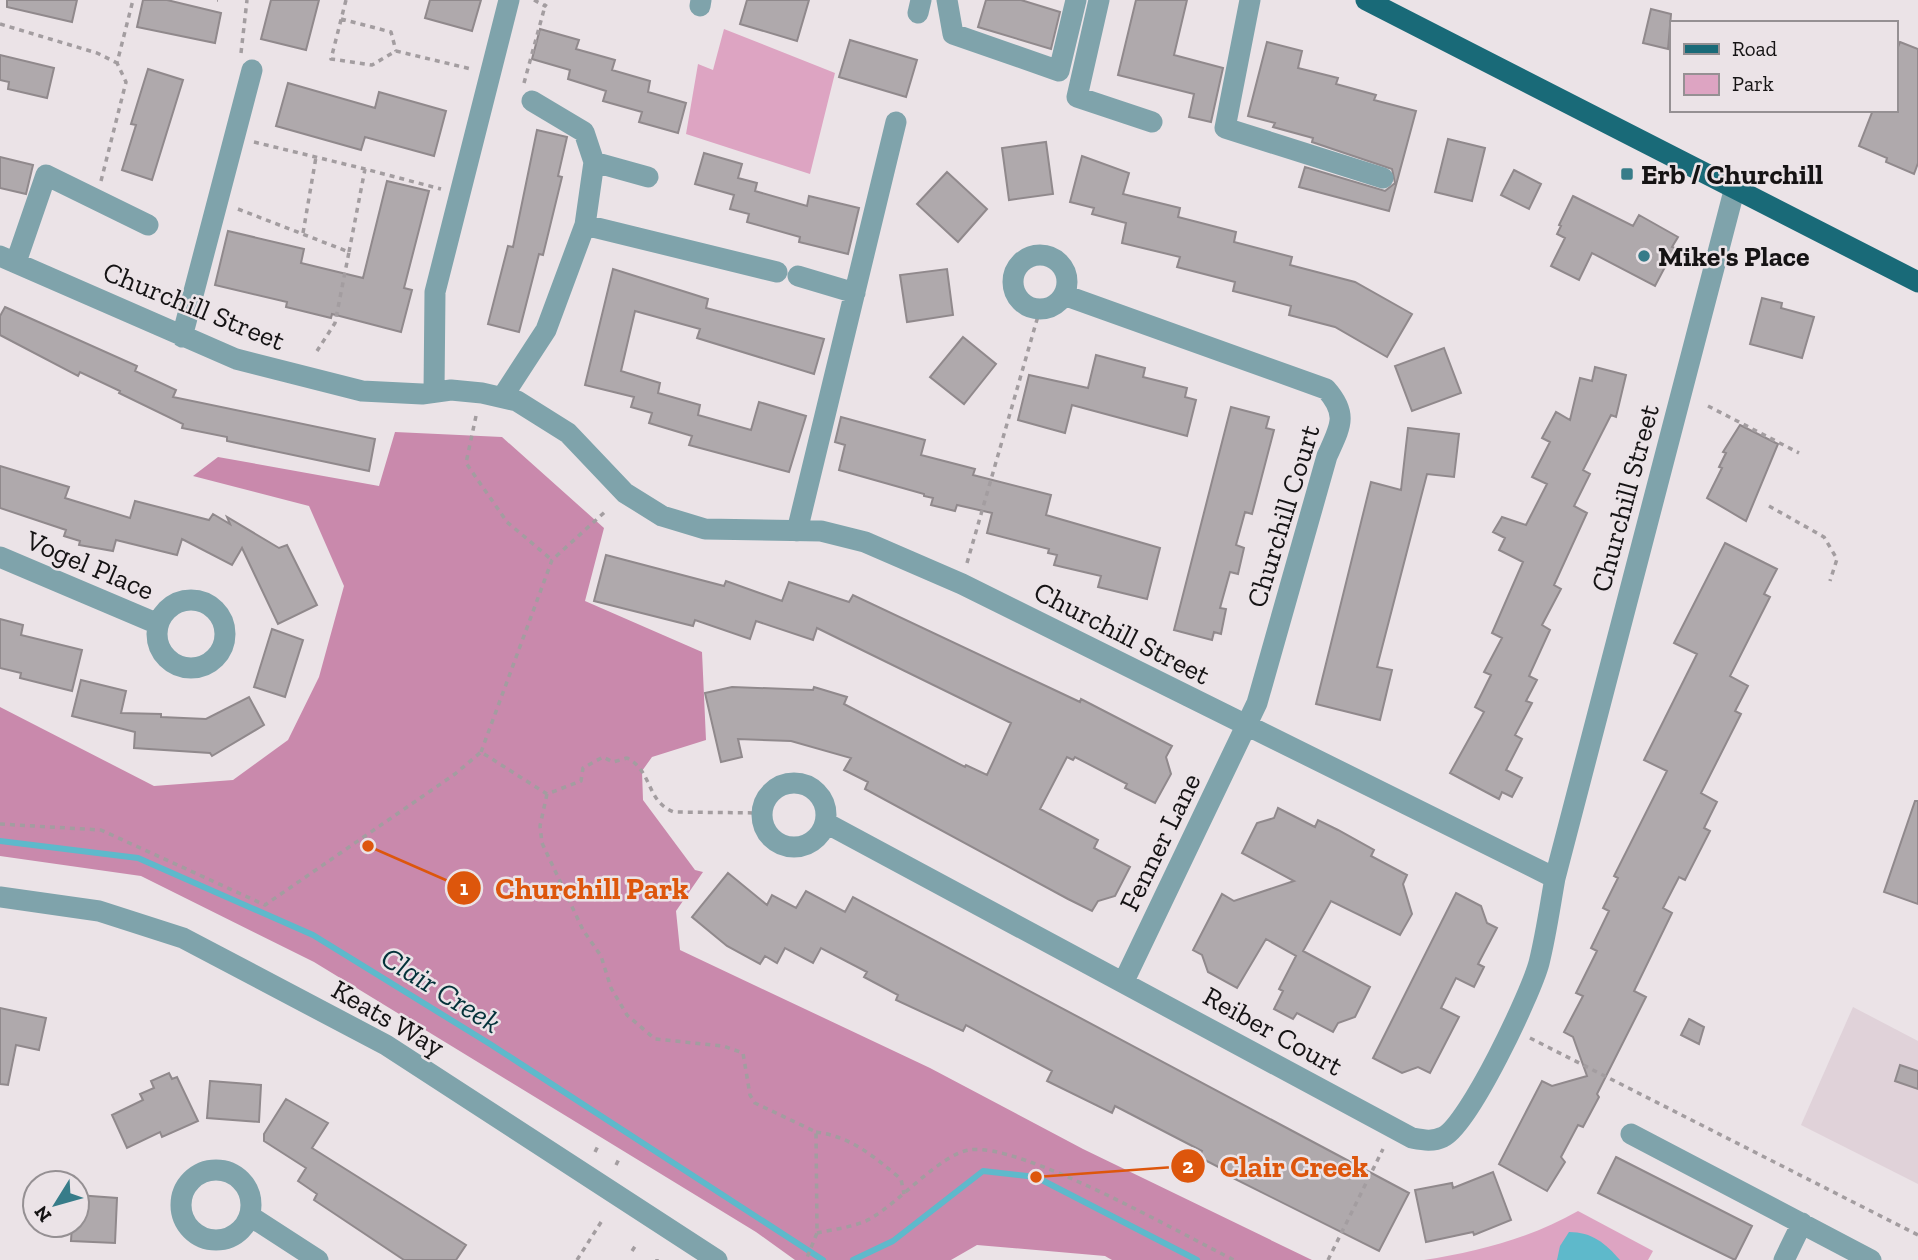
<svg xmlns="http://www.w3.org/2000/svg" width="1918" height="1260" viewBox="0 0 1918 1260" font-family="'Zilla Slab',serif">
<rect width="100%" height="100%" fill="#ebe3e7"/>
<!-- built -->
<path fill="#e0d2d9" d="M1853 1007 1918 1041V1184L1801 1125Z"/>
<!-- green -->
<path fill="#dda4c2" d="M724 29 835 73 810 174 686 134 698 64 713 70Z
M1578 1211 1653 1251 1648 1260H1424C1477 1252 1531 1238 1578 1211Z"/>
<!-- forest -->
<path fill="#c989ac" d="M395 432 502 437 604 528 585 601 702 652 706 740 652 757 642 771 643 800 695 870 703 872 676 911 680 950 930 1068 1083 1149 1312 1260H1112L1105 1256 977 1245 951 1260H795L756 1232 314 962 141 876 0 856V707L154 786 233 780 288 740 319 677 344 586 309 506 193 476 218 457 379 486Z"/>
<!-- water -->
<path fill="#5eb9cb" d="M1569 1232C1592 1232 1605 1243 1620 1260H1557L1560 1246Z"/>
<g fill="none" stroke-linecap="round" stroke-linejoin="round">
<!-- stream -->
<path stroke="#5eb9cb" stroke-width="6" d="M0 841 138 858 313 935 490 1044 823 1260
M853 1260 893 1241 983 1171 1036 1177 1197 1260"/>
</g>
<!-- building -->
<path fill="#afa9ac" stroke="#90898c" stroke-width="2" d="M7 0H77L72 22 7 7Z
M143 0H167L221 13 215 43 137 27Z
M271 0H319L306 50 261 39Z
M430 0H481L472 31 425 18Z
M747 0H809L797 41 740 24Z
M986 0H1021L1060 12 1051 49 978 27Z
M1136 0H1187L1174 55 1223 68 1211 122 1189 117 1194 94 1118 75Z
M1651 9 1671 14 1668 49 1643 43Z
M540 29 579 40 576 49 615 60 612 70 650 81 648 92 686 103 678 133 639 122 642 112 603 101 606 91 568 79 570 70 532 59Z
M850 40 917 60 906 97 839 77Z
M1267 42 1302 51 1298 68 1338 78 1336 84 1376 95 1374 100 1416 111 1389 211 1299 187 1305 167 1385 191 1395 183 1392 169 1312 142 1313 138 1273 127 1275 123 1248 116Z
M1900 42 1918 49V163L1914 174 1886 162 1887 158 1859 146 1873 110H1895V55Z
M0 55 54 68 47 98 8 89 9 82 0 80Z
M148 69 183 80 152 180 122 170 136 125 131 124Z
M288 83 375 108 379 92 446 111 434 156 365 137 361 150 276 126Z
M537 130 567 137 558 176 562 177 543 255 539 254 519 332 488 324 508 246 513 247Z
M1448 139 1485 148 1472 201 1435 192Z
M1046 142 1053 194 1009 200 1002 148Z
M704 153 742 164 738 178 757 183 755 191 807 206 809 196 859 208 848 254 799 242 800 237 747 222 749 214 730 209 734 195 695 184Z
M1082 156 1129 173 1123 194 1180 208 1178 217 1236 232 1234 242 1292 257 1290 265 1355 282 1412 314 1387 357 1335 327 1289 315 1291 306 1233 291 1235 282 1177 267 1180 257 1122 243 1126 223 1092 214 1094 208 1070 202Z
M0 157 33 165 26 194 0 188Z
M1514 170 1541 184 1529 209 1501 195Z
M947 172 987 209 958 242 917 204Z
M387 181 429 191 404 288 412 290 401 332 332 314 331 318 286 307 287 302 215 285 228 231 304 249 301 263 363 278Z
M1573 196 1633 226 1639 215 1678 237 1672 247 1675 248 1655 286 1592 253 1579 280 1551 266 1565 238 1557 234 1561 226 1559 225Z
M613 269 708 299 706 308 824 339 814 374 697 338 700 329 635 311 621 371 660 383 658 393 700 405 698 415 751 430 759 402 806 416 789 472 689 445 692 436 649 423 652 413 631 407 634 397 585 385Z
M947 269 953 315 907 322 900 275Z
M1762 298 1782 303 1781 308 1814 317 1802 358 1750 344Z
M5 307 137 366 135 371 176 390 173 397 375 439 369 471 227 441V437L182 428 183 424 119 393 120 391 80 372 78 376 0 335V316Z
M963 337 996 364 964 404 930 377Z
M1444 348 1461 393 1412 411 1395 366Z
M1096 355 1145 368 1143 377 1187 388 1185 397 1196 400 1187 436 1072 405 1065 433 1018 420 1029 375 1088 388Z
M1595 367 1626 375 1616 417 1611 415 1583 470 1590 474 1574 506 1587 513 1554 585 1561 589 1542 625 1550 630 1529 676 1537 680 1526 701 1532 703 1515 735 1522 739 1506 770 1522 778 1512 797 1502 792 1499 799 1450 773 1484 712 1475 707 1491 675 1484 672 1502 638 1492 633 1523 562 1499 550 1505 538 1493 532 1502 517 1526 525 1547 484 1532 477 1550 442 1542 438 1556 412 1570 420 1580 378 1592 381Z
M1231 407 1269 417 1266 428 1274 430 1252 514 1245 512 1236 545 1244 548 1238 574 1230 572 1220 608 1226 609 1221 634 1214 632 1212 640 1174 630Z
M841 417 925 440 921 455 975 469 973 475 1051 495 1046 515 1160 548 1147 599 1098 587 1101 576 1054 565 1057 555 1048 553 1049 549 987 533 992 513 957 505 955 511 931 505 933 498 924 496V494L839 470 845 445 835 442Z
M1740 425 1778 444 1746 521 1707 498 1722 468 1719 467 1726 453 1723 452Z
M1408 428 1459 434 1454 477 1427 474 1377 667 1392 670 1380 720 1316 704 1371 482 1401 490Z
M0 466 69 487 65 498 130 518 135 501 209 520 213 514 230 524 227 517 279 548 287 545 317 605 278 624 242 548 232 565 182 539 177 555 116 540 113 551 79 545 80 541 64 536 66 530 0 508Z
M1725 543 1777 569 1764 594 1770 597 1730 676 1748 686 1735 711 1741 714 1701 793 1717 802 1704 828 1710 831 1685 880 1679 877 1663 908 1672 913 1634 991 1646 997 1597 1094 1599 1097 1583 1127 1578 1125 1561 1157 1565 1162 1547 1191 1499 1164 1542 1081 1552 1086 1587 1076 1573 1037 1564 1032 1583 996 1576 993 1597 951 1591 948 1609 911 1603 908 1618 878 1614 876 1667 771 1644 760 1697 654 1674 643Z
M606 555 724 586 726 581 782 601 789 582 849 602 853 595 1080 702 1081 699 1172 746 1166 757 1171 774 1155 803 1125 788 1127 784 1075 757 1073 760 1067 757 1040 809 1098 840 1094 848 1130 867 1115 896 1098 901 1092 911 1068 899 865 789 868 782 844 770 851 758 791 741 738 739 742 757 721 762 705 693 732 687 813 690 814 687 847 697 844 704 965 767 966 765 987 775 1011 723 817 628 813 640 756 621 750 639 695 620 693 626 594 601Z
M0 619 23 625 21 635 82 650 72 691 20 678 21 673 0 668Z
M272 629 303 640 285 697 254 687Z
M81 680 126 691 121 713 161 714V717L206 719 249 697 264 725 212 756 210 753 134 748 135 732 72 716Z
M1915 801H1918V904L1884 892Z
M1278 808 1315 827 1318 820 1338 830 1374 850 1371 856 1407 875 1403 884 1412 914 1400 935 1331 901 1303 951 1370 987 1355 1017 1338 1023 1333 1032 1297 1013 1293 1019 1274 1009 1283 991 1279 989 1296 956 1266 939 1237 988 1208 972 1202 955 1193 950 1222 894 1234 901 1294 881 1242 853 1257 823 1274 818Z
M728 873 767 905 772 895 796 908 806 891 845 912 853 897 1409 1193 1379 1251 1233 1178 1234 1175 1199 1157 1202 1151 1115 1106 1112 1113 1047 1081 1052 1071 966 1025 963 1031 896 1000 898 995 864 977 867 972 821 948 813 963 785 948 777 963 765 956 760 964 727 946 692 917Z
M1456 893 1481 906 1487 923 1497 928 1478 964 1484 967 1474 987 1456 978 1441 1008 1459 1017 1430 1073 1418 1067 1402 1073 1373 1058Z
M0 1008 46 1018 39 1050 16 1045 8 1085 0 1084Z
M1689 1019 1704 1027 1699 1044 1681 1035Z
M1900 1065 1918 1071V1089L1895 1081Z
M169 1073 172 1079 177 1077 198 1121 162 1137 160 1132 127 1148 112 1115 143 1100 140 1094 154 1088 151 1081Z
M210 1081 261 1085 259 1122 207 1118Z
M286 1099 328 1123 312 1148 466 1245 456 1260H404L314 1200 317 1194 298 1181 306 1168 264 1141V1134Z
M1616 1157 1752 1226 1735 1260 1598 1193Z
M1493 1172 1511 1220 1474 1235 1473 1232 1426 1242 1415 1190 1452 1183 1453 1188Z
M77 1195 117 1198 115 1243 71 1241 72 1225H77Z"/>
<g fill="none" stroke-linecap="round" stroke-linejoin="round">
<!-- path -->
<path stroke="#a39da0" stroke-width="3.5" stroke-dasharray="5 5" stroke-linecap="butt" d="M217 0H218
M346 0 331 59 372 65 396 51 471 69
M534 0 545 6 549 0
M341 19 391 32 396 51
M0 24 97 53 117 63
M241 53 247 0
M524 83 545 6
M254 142 365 169
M101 181 126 82 117 63 133 0
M238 209 349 252 335 323 317 351
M303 233 316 157
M349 252 365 169 441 189
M1708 406 1799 453
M476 416 466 463 507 522 552 560
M1769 506 1824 537 1837 559 1830 581
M967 563 1040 309
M481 752 552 560 607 510
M547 794 540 826 542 843 583 930 601 956 611 988 627 1015 655 1039 723 1046 743 1053 750 1095 755 1103 816 1132 817 1233 806 1260
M0 824 101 830 265 905 455 774 481 752 547 794 581 781 583 768 603 757 613 762 627 758C653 771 646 802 674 812L762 813
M1530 1038 1918 1235
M816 1132C852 1137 873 1156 901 1179L904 1194
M595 1152 598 1146
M616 1165 619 1159
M817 1233C834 1229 858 1227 873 1217 900 1201 940 1155 969 1150 1019 1141 1183 1235 1234 1260
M632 1251 636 1245
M577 1260 603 1219
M657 1260V1259
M1328 1260 1383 1149"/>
<!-- minor -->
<path stroke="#7fa3ab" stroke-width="21" d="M947 0 953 34 1059 71 1076 0
M1099 0 1077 97 1152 122
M1250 0 1225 128 1383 178
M700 6 701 0
M918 13 921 0
M594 162 648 177
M585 225 777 272
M1013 282a27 27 0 1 1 54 0a27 27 0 1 1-54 0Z
M0 256 236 359 362 391 422 394 451 390 482 393 517 401 568 433 625 493 662 516 705 529 821 531 865 542 962 584 1555 878 1734 191
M16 262 46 175 148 225
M798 276 855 293
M1064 295 1326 389C1349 415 1340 427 1327 456L1257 703 1124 981
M182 337 252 70
M434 392 435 292 509 0
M503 396 546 330 585 225 594 162 584 132 532 101
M797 531 896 122
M0 557 158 624
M157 634a34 34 0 1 1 68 0a34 34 0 1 1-68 0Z
M762 815a32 32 0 1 1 64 0a32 32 0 1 1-64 0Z
M826 823 1412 1138C1423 1140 1433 1142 1443 1137 1469 1125 1531 993 1539 963 1546 935 1550 906 1555 878
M0 897 99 911 183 938 386 1045 717 1260
M1631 1134 1871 1260
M181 1205a35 35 0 1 1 70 0a35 35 0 1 1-70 0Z
M250 1216 318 1260
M1784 1260 1802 1223"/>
<!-- major -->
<path stroke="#196a78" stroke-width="21" d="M1366 0 1918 282"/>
</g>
<!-- markers -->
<g fill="#377c89" stroke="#ebe3e7" stroke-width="2.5">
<rect x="1620" y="167" width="14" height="14" rx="3.5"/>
<circle cx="1644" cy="256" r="7"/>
</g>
<g text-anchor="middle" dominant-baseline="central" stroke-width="5" stroke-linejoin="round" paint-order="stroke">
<!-- poi labels -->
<g font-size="28" font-weight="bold" fill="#151314" stroke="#ebe3e7" text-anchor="start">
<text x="1641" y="174">Erb / Churchill</text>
<text x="1658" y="256">Mike's Place</text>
</g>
<!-- street labels -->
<g font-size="28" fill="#151314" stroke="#ebe3e7">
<text transform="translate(194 306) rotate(22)">Churchill Street</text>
<text transform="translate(1625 498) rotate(-75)">Churchill Street</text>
<text transform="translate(1283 516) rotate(-73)">Churchill Court</text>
<text transform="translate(90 565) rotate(23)">Vogel Place</text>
<text transform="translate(1122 633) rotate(27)">Churchill Street</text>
<text transform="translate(1160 842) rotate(-64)">Fenner Lane</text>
<text transform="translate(388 1018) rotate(30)">Keats Way</text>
<text transform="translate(1273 1031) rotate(29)">Reiber Court</text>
</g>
<!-- water labels -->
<g font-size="30" font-style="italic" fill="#04323a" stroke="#ebe3e7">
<text transform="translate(441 990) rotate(32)">Clair Creek</text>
</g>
</g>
<!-- callouts -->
<path fill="none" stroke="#dd560c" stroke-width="2.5" d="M368 846L464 888M1036 1177L1188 1166"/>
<g fill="#dd560c" stroke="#ebe3e7" stroke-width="2.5">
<circle cx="368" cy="846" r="7"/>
<circle cx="1036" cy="1177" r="7"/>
<circle cx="464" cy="888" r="18"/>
<circle cx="1188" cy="1166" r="18"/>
</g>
<g font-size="21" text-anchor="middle" font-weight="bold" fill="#fff">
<text x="464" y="895">1</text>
<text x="1188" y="1173">2</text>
</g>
<g font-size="30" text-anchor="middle" font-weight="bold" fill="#dd560c" stroke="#ebe3e7" stroke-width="5" stroke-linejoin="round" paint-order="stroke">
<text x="592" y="899">Churchill Park</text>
<text x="1294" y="1177">Clair Creek</text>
</g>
<!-- legend -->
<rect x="1670" y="21" width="228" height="91" fill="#ebe3e7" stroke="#959093" stroke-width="2"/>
<rect x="1684" y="44" width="35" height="10" fill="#196a78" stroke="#959093" stroke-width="2"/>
<text x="1732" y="56" font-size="21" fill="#151314">Road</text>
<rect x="1684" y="74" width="35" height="21" fill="#dda4c2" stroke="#959093" stroke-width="2"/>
<text x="1732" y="91" font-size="21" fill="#151314">Park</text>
<!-- north arrow -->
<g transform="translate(56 1204) rotate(233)"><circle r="33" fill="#ebe3e7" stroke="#959093" stroke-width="2"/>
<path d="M0-5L12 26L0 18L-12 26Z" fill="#377c89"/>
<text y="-10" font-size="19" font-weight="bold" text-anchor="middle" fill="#151314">N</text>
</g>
</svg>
